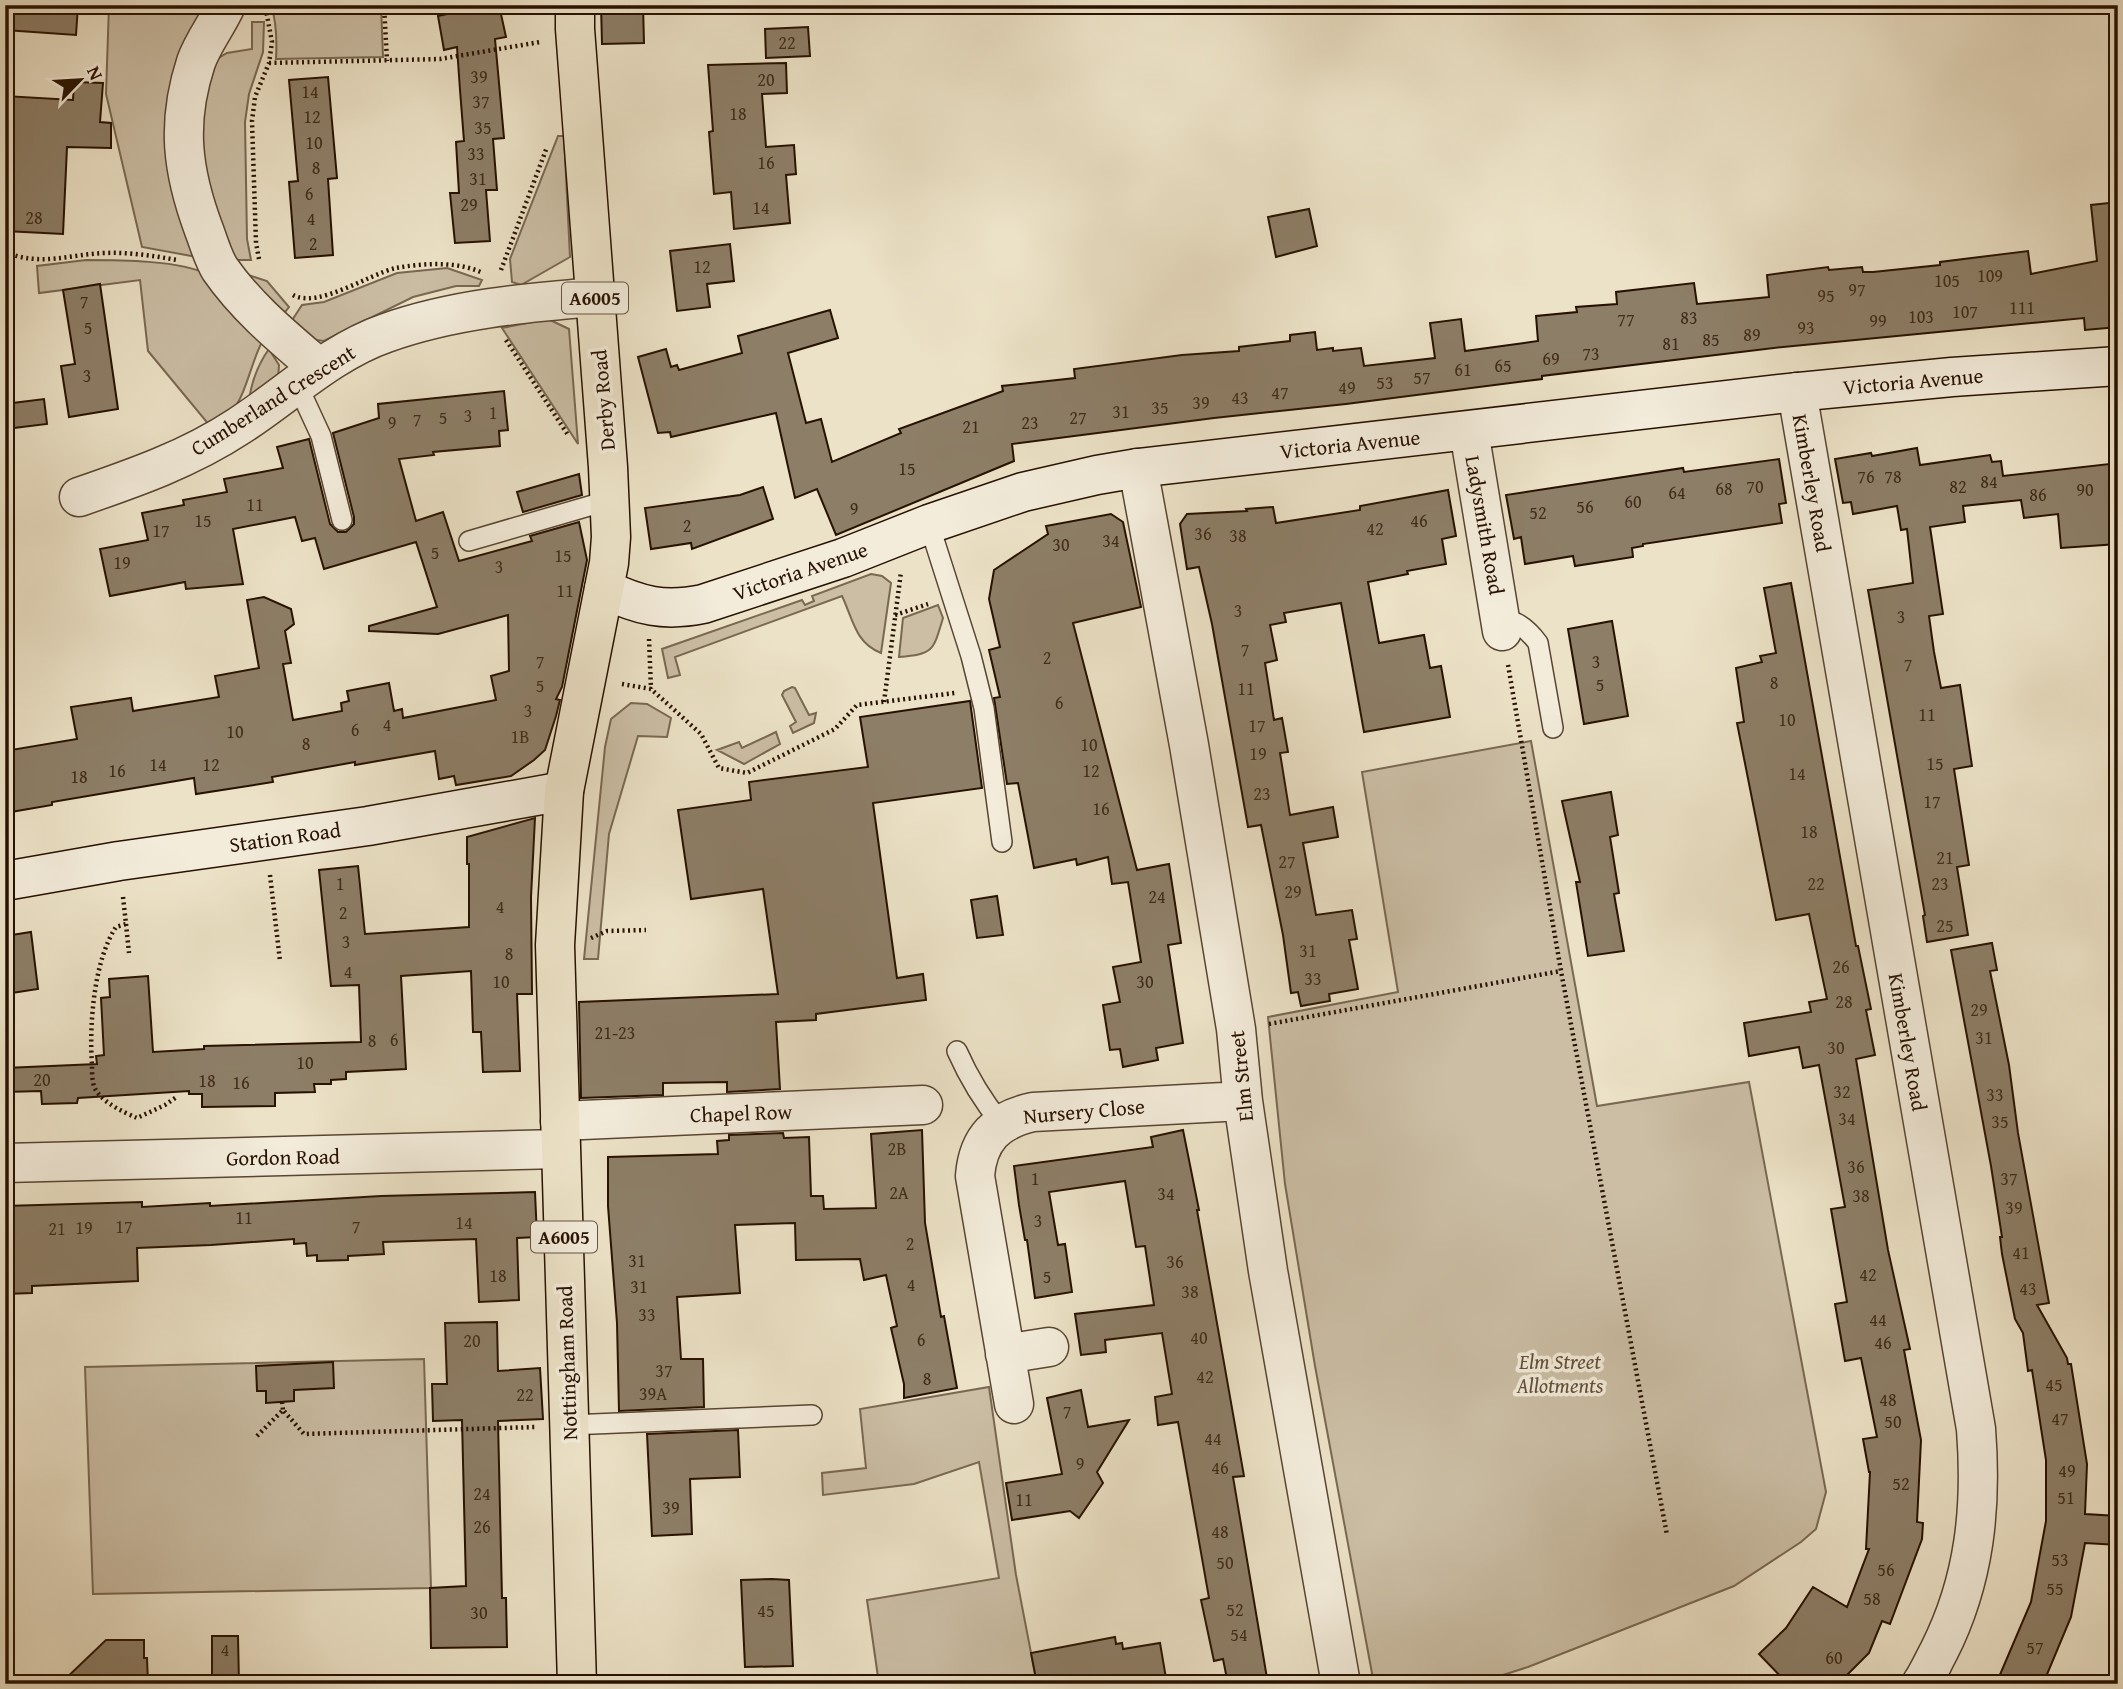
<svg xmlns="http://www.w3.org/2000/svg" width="2123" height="1689" viewBox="0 0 2123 1689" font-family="'Gentium Book Plus',serif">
<rect width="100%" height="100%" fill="#ece2c7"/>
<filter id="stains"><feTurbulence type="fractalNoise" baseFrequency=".00286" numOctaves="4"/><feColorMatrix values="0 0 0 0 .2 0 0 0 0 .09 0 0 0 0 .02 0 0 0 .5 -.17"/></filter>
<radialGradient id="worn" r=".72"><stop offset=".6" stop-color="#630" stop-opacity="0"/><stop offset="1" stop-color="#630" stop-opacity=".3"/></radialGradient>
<!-- green -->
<path fill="#cbbea5" stroke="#796852" stroke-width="2" d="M109 5 210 7 193 35 197 257 142 247 106 94Z
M271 5H381L383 57 276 59C277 41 277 23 271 5Z
M252 22H264L263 52 249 94 245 122 247 239 251 260H232L218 231 196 128 217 59 227 53 252 49Z
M558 136H564L570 257 521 285 512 282 510 259Z
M86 260C116 260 183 260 208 275 220 282 251 329 262 342 252 360 245 397 233 409 226 415 218 421 210 426L148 351 140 280 39 293 37 266Z
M447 268 482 280 479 286H456L413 297 324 341 316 340 287 328 302 305 324 302 397 273Z
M245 274 267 281 289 307 282 316Z
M548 319 569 329 578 444 502 328Z
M269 349 279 365 278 380 248 408C250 386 256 367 269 349Z
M871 574 882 576 891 583 881 653C855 643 853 619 842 596L675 657 680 675 668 678 662 649 802 600 805 605 814 601 812 596Z
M938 605 943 618C933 651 934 654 899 657L903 618Z
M792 687 795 688 809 715 816 713 814 723 793 733 790 726 796 722 782 695 784 691Z
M631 703 647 704 671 718 667 737 638 736 609 834 598 959H584L605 747 611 719Z
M776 732 780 744 744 764 717 750 739 742 742 748Z
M1531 741 1597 1106 1749 1082 1826 1492 1816 1529 1801 1542 1734 1586 1528 1667 1475 1684H1374L1315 1366 1285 1184 1268 1017 1398 992 1362 772Z
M424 1359 431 1588 93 1594 85 1367Z
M989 1387 1016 1575 1037 1684H879L867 1600 999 1578 979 1462 914 1484 823 1495 822 1473 866 1468 860 1409Z"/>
<!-- building -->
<path fill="#8d7e67" stroke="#271100" stroke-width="2" d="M5 5H78L76 35 5 30Z
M488 5H499L506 37 495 39 504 138 493 139 497 190H486L490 241 455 243 450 193H459L456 142 464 141 460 90 457 47 444 50 438 16Z
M601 5H643L644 43 602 44Z
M808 27 810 56 766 58 765 29Z
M786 63 787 93 762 94 766 147 794 145 796 174 786 175 790 223 734 229 731 192 714 194 709 132 713 131 708 65Z
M328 77 337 178 328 179 333 255 295 258 289 182 298 181 289 80Z
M74 82 103 83 100 122 111 123V148L67 147 63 234 5 231V96L73 100Z
M2118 202V327L2085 330 2084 318 1783 347 1542 376V379L1346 404 1214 418 1012 444 1014 461 836 535 817 489 795 498 776 413 671 437 670 432 658 433 638 357 666 349 671 367 677 365 679 370 742 353 738 336 830 310 838 338 788 353 806 423 821 419 832 462 901 433 899 429 1003 391 1002 386 1075 378 1074 369 1182 355 1239 351V347L1290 341V335L1315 332 1317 350 1333 348V351L1361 348 1364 366 1435 358 1430 323 1461 319 1465 351 1538 341 1536 316 1577 312 1576 307 1617 304 1616 292 1694 283 1697 304 1769 297 1767 275 1828 267 1829 270 1862 267 1863 272H1873L1940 265V262L2028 251 2031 274 2097 261 2091 205Z
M1309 209 1317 246 1276 257 1268 217Z
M730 244 734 281 707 284 710 307 677 311 670 251Z
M100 284 118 409 69 417 61 366 75 364 63 290Z
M504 391 508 430 499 431 500 446 433 452 434 455 399 459 416 521 443 512 459 561 532 541 530 536 579 522 587 560 562 687 556 699 560 700 556 716 545 750 534 760 511 776 456 785 454 776 439 779 435 751 355 765V762L272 777 273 782 196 794 194 778 52 802V805L5 813V751L77 739 71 707 131 698 133 711 219 697 215 676 259 668 247 600 264 597 291 609 294 624 285 631 291 663 283 664 293 720 342 711 341 703 349 701 347 691 389 683 394 711 402 709 403 718 496 700 491 676 509 671 508 615 438 634 369 631V626L437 607 416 542 324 569 315 538 302 541 295 517 233 529 243 584 186 589 185 582 110 596 100 549 148 540 142 513 184 505 183 500 227 492 224 479 283 468 277 447 309 439 330 524 338 532H346L354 524V517L333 433 379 418 378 404Z
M44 399 47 424 5 429V404Z
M1917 448 1920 465 1990 455 1992 462 2001 461 2003 476 2118 463V544L2061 548 2058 514 2024 518 2021 500 1963 506 1965 522 1930 527 1943 614 1929 616 1934 652 1941 688 1960 685 1972 766 1954 769 1969 865 1957 867 1968 935 1927 942 1923 916 1925 915 1868 590 1913 583 1907 529 1901 530 1897 506 1853 514 1851 502 1843 503 1835 459 1871 453 1872 456Z
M1779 459 1786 503 1779 504 1782 523 1643 544V546L1632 548 1633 557 1575 566 1573 556 1525 564 1521 537 1514 539 1506 495 1683 468 1684 472Z
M579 474 582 495 523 512 517 492Z
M763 487 773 519 692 549 691 543 651 549 645 508 740 495Z
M1448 490 1456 536 1442 539 1446 564 1407 571 1408 574 1368 582 1379 643 1424 635 1430 668 1441 666 1450 717 1364 732 1341 603 1284 613 1286 622 1270 625 1277 660 1265 663 1274 720 1282 718 1288 752 1280 753 1290 815 1333 807 1338 837 1303 843 1316 915 1352 910 1357 939 1349 940 1358 989 1329 994 1330 1001 1301 1006 1298 992 1291 993 1283 935 1261 825 1248 827 1212 624 1199 567 1187 569 1180 524 1187 514 1247 511 1246 509 1273 507 1276 523 1360 510V506Z
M1111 514 1123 522 1141 607 1073 623 1137 870 1169 864 1181 943 1168 945 1183 1043 1156 1048 1158 1060 1123 1067 1120 1049 1110 1050 1103 1005 1120 1002 1113 967 1141 962 1128 882 1112 884 1108 857 1077 865 1076 859 1034 868 1018 783 1007 784 994 698 1000 697 989 650 1000 647 989 599 994 570 1048 534 1046 526Z
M1791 583 1856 946H1858L1871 1009 1866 1010 1875 1055 1856 1059 1888 1250 1910 1349 1904 1350 1921 1440 1917 1522 1923 1523 1922 1539 1890 1624 1882 1621 1869 1653 1838 1684H1788L1759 1654 1786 1628 1813 1587 1847 1607 1869 1549H1866L1870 1472H1869L1863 1439 1877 1437 1861 1358 1845 1361 1835 1304 1847 1302 1831 1209 1845 1207 1819 1065 1803 1068 1799 1047 1749 1056 1744 1023 1811 1012 1809 1002 1827 999 1809 914 1776 920 1737 723 1744 722 1736 668 1762 662 1760 656 1776 653 1764 588Z
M1612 621 1628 716 1584 724 1568 629Z
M970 701 982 788 873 803 897 978 923 974 926 1000 816 1014V1020L776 1022 780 1089 727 1092V1082L663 1083V1095L581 1098 579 1002 778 994 763 889 691 899 678 810 751 800 749 782 868 767 860 717Z
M1611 792 1618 835 1610 837 1619 893 1614 894 1624 951 1588 956 1576 882H1580L1562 801Z
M535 818 531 897 532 994H517L520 1071 483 1072 481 1032H473L471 971 401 976 406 1069 346 1072V1079L331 1080V1084H314L315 1092 275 1093V1106L202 1107V1094H189V1091L78 1098 77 1103 42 1104 41 1091 5 1092V1068L97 1064 96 1056 104 1055 101 998 110 997 109 979 148 976 153 1052 204 1049V1046L361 1042 359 985 331 986 319 870 358 866 365 934 469 927V864H467V837Z
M997 896 1003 935 977 938 971 900Z
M31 932 38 989 5 994V936Z
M1992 943 1997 970 1990 971 2009 1065 2018 1133 2049 1303 2037 1305 2067 1358 2068 1364H2071L2087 1464 2085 1514 2118 1516V1545L2085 1543 2071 1617 2043 1684H1996L2031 1602 2046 1521V1460L2032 1370 2028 1371 2023 1333 2015 1319 2002 1254 2000 1237H2002L1991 1166 1951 950Z
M922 1130 925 1223 941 1317 944 1316 957 1388 904 1398V1384L891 1328 897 1326 886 1275 864 1280 860 1259 796 1260 795 1223 735 1225 740 1293 677 1297 681 1359H703L704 1407 619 1411 617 1323 608 1206V1157L718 1154 717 1141 729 1140V1135L783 1133 784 1138 809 1137 811 1196H823L824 1209 876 1208 871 1134Z
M1183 1130 1199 1210H1197L1244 1476 1233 1477 1268 1684H1228L1223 1659 1214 1661 1201 1600 1209 1598 1178 1422 1158 1425 1155 1397 1172 1394 1162 1333 1105 1340 1106 1352 1081 1355 1075 1314 1154 1305 1145 1246 1136 1247 1125 1181 1049 1192 1058 1245 1065 1244 1072 1292 1035 1298 1027 1240H1025L1019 1205 1014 1166 1153 1147 1151 1137Z
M535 1192 537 1237 517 1238 519 1300 479 1302 476 1239 383 1242 384 1254 348 1256V1260L317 1261V1255L307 1256 306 1243 294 1244V1239L211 1245 137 1248 138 1281 32 1286V1293L5 1294V1206L142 1202V1207L210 1203V1206L381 1196Z
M497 1322 498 1371 540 1368 543 1419 498 1421 502 1598H506L507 1647 431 1648 430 1588 466 1586 462 1420 433 1421 432 1384H447L445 1323Z
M333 1362 334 1388 294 1390V1401L266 1403V1391H257L256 1366Z
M1081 1390 1088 1427 1129 1420 1097 1472 1103 1483 1079 1518 1070 1511 1012 1520 1006 1483 1062 1474 1047 1398Z
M738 1430 740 1477 690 1479 692 1534 652 1536 647 1434Z
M772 1579 789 1580 793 1666 745 1667 741 1580Z
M212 1636H238L239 1684H212Z
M1115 1637 1116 1644 1122 1643 1123 1649 1160 1643 1167 1684H1037L1031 1653Z
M106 1640H144V1658H147L148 1684H60Z"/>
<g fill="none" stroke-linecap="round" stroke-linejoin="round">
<!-- lane casing -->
<g stroke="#584532" stroke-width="22">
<path id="lane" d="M297 384 321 436 342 520
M929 524 971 656 984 708 1002 842
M469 541 610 500
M1499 620C1515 618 1529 631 1538 643L1553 728
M957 1051C969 1078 982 1100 1001 1123
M569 1425 812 1415"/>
</g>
<!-- street casing -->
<g stroke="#584532" stroke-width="41">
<path id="street" d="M226 5C217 25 203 42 196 62 176 123 182 171 204 230 209 243 213 258 220 269 247 308 284 338 319 368
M1797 392 1976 1429C1982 1507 1975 1580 1939 1651 1933 1662 1928 1674 1921 1684
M1469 431 1502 631
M1138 468 1189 745 1236 1029 1243 1101 1268 1271 1341 1684
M79 497C134 478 189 459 239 426 287 395 331 352 386 333 453 309 525 303 595 297
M560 1121 923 1105
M5 1163 560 1149
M1005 1354 1049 1347
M1014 1404 975 1176C978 1138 997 1120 1033 1112L1243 1101"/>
</g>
<!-- secondary casing -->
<g stroke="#271100" stroke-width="41">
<path id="secondary" d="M604 589C640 606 664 612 703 604L843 558 929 524 1023 492 1097 475 1138 468 1797 392 1952 377 2118 366
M5 881 119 861 368 826 564 791"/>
</g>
<!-- primary casing -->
<g stroke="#271100" stroke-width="41">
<path id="primary" d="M575 5V29L608 467 611 537 609 563 564 791 555 945 577 1684"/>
</g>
<!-- path -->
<path stroke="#271100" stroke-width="4.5" stroke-dasharray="2 3.5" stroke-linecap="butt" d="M384 5 387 61
M269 63 440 59 540 42
M5 252C42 267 69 254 106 253 130 252 154 256 177 260
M259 259 256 243 252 121 255 97 269 63 272 42 265 5
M501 270 547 147
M293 295C318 309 369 274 396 268 424 263 457 261 483 273
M506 340 568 435
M895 615 928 604
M649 639 651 689
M1508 665 1561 971 1667 1535
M622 684 651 689 701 734 719 768 747 773 835 729 857 705 955 693
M884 702 901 572
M270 875 280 961
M123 897 126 924 116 927C94 960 89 1025 92 1064 92 1071 92 1080 94 1086 99 1101 123 1112 137 1118L165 1105 178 1096
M126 924 129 953
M591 938 607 931 646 930
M1269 1024 1561 971
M282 1402 283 1410
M257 1436 283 1410 304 1434 536 1427"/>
<!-- lane -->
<use href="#lane" stroke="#f3ecdb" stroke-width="19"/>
<!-- street -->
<use href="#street" stroke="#f3ecdb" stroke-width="38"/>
<!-- secondary -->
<use href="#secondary" stroke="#f3ecdb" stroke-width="38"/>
<!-- primary -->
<use href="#primary" stroke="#ece2c7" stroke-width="38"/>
</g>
<g text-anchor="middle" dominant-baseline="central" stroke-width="7" stroke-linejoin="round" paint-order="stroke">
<!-- number labels -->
<g font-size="18" fill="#402c1a">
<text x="787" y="42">22</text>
<text x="479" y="76">39</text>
<text x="766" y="79">20</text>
<text x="310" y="91">14</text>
<text x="481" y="101">37</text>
<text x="738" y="113">18</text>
<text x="312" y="116">12</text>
<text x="483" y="127">35</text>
<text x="314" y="142">10</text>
<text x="476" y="153">33</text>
<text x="766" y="162">16</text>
<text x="316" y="167">8</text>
<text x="478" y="178">31</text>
<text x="309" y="193">6</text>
<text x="469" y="204">29</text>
<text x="761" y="207">14</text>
<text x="34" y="217">28</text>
<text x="311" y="218">4</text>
<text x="313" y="243">2</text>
<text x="702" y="266">12</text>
<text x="1990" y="275">109</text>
<text x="1947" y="280">105</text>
<text x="1857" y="289">97</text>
<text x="1826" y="295">95</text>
<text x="84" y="301">7</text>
<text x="2022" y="307">111</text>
<text x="1965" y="311">107</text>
<text x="1921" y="316">103</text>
<text x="1689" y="317">83</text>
<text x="1626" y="319">77</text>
<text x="1878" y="320">99</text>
<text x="88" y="327">5</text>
<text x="1806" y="327">93</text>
<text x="1752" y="334">89</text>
<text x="1711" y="339">85</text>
<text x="1671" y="343">81</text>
<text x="1591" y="353">73</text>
<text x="1551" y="358">69</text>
<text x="1503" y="365">65</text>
<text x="1463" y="369">61</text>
<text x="87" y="375">3</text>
<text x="1422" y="377">57</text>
<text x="1385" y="382">53</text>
<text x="1347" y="387">49</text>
<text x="1280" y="392">47</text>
<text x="1240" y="397">43</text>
<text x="1201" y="402">39</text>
<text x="1160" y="407">35</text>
<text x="1121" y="411">31</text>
<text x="493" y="412">1</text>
<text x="468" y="415">3</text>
<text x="443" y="417">5</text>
<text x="1078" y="417">27</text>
<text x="417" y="419">7</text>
<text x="392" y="422">9</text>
<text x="1030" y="422">23</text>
<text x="971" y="426">21</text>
<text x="907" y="468">15</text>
<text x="1866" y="476">76</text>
<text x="1893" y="476">78</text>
<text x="1989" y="481">84</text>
<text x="1755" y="486">70</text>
<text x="1958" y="486">82</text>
<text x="1724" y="488">68</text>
<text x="2085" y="489">90</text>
<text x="1677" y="492">64</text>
<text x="2038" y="494">86</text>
<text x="1633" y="501">60</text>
<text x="255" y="504">11</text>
<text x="1585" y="506">56</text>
<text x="854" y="508">9</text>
<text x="1538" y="512">52</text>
<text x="203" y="520">15</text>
<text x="1419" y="520">46</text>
<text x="687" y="525">2</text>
<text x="1375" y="528">42</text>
<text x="161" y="530">17</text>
<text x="1203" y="533">36</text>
<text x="1238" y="535">38</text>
<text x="1111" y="540">34</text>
<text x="1061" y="544">30</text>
<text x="435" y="552">5</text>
<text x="563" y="555">15</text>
<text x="122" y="562">19</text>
<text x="499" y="566">3</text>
<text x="565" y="590">11</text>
<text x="1238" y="610">3</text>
<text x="1901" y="616">3</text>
<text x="1245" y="649">7</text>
<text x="1047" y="657">2</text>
<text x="540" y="661">7</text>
<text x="1596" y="661">3</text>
<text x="1908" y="664">7</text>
<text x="1774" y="682">8</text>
<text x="1600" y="684">5</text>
<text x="540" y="685">5</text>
<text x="1246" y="688">11</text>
<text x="1059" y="702">6</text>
<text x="528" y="710">3</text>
<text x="1927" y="714">11</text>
<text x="1787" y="719">10</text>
<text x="387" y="724">4</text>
<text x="1257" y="725">17</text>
<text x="355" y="729">6</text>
<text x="235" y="731">10</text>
<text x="520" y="736">1B</text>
<text x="306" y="743">8</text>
<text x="1089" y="744">10</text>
<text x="1258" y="753">19</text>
<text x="1935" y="763">15</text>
<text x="158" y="764">14</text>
<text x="211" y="764">12</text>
<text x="117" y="770">16</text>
<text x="1091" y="770">12</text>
<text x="1797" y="773">14</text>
<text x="79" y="776">18</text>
<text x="1262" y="793">23</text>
<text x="1932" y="801">17</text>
<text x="1101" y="808">16</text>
<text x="1809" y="831">18</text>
<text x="1945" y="857">21</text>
<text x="1287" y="861">27</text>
<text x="340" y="883">1</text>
<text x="1816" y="883">22</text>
<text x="1940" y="883">23</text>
<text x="1293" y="891">29</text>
<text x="1157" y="896">24</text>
<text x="500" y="906">4</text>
<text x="343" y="912">2</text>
<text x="1945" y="925">25</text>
<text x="346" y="941">3</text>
<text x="1308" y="950">31</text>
<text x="509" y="953">8</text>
<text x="1841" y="966">26</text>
<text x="348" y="971">4</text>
<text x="1313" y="978">33</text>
<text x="501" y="981">10</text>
<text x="1145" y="981">30</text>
<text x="1844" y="1001">28</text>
<text x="1979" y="1009">29</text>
<text x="615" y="1032">21-23</text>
<text x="1984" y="1037">31</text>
<text x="394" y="1039">6</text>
<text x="372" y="1040">8</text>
<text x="1836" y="1047">30</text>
<text x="305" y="1062">10</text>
<text x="42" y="1079">20</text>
<text x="207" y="1080">18</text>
<text x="241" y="1082">16</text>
<text x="1842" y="1091">32</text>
<text x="1995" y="1094">33</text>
<text x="1847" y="1118">34</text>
<text x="2000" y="1121">35</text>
<text x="897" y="1148">2B</text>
<text x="1856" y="1166">36</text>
<text x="1035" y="1178">1</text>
<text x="2009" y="1178">37</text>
<text x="899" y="1192">2A</text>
<text x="1166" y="1193">34</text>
<text x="1861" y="1195">38</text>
<text x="2014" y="1207">39</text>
<text x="244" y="1217">11</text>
<text x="1038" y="1220">3</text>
<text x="464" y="1222">14</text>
<text x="124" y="1226">17</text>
<text x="356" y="1226">7</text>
<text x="84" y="1227">19</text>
<text x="57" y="1228">21</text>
<text x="910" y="1243">2</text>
<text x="2021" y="1252">41</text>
<text x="637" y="1260">31</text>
<text x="1175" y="1261">36</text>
<text x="1868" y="1274">42</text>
<text x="498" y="1275">18</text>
<text x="1047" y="1276">5</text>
<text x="911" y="1284">4</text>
<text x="639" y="1286">31</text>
<text x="2028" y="1288">43</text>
<text x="1190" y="1291">38</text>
<text x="647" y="1314">33</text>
<text x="1878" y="1319">44</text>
<text x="1199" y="1337">40</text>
<text x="921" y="1339">6</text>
<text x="472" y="1340">20</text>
<text x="1883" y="1342">46</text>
<text x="664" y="1370">37</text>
<text x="1205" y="1376">42</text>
<text x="927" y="1378">8</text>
<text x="2054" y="1384">45</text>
<text x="653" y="1393">39A</text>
<text x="525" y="1394">22</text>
<text x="1888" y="1399">48</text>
<text x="1067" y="1411">7</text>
<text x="2060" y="1418">47</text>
<text x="1893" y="1421">50</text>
<text x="1213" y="1438">44</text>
<text x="1080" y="1463">9</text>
<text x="1220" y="1467">46</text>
<text x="2067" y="1470">49</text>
<text x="1901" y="1483">52</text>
<text x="482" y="1493">24</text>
<text x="2066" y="1497">51</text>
<text x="1024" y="1499">11</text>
<text x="671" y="1507">39</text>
<text x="482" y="1526">26</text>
<text x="1220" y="1531">48</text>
<text x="2060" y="1559">53</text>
<text x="1225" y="1562">50</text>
<text x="1886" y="1569">56</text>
<text x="2055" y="1588">55</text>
<text x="1872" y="1598">58</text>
<text x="1235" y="1609">52</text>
<text x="766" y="1610">45</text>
<text x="479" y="1612">30</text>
<text x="1239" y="1634">54</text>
<text x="2035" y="1647">57</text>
<text x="225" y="1649">4</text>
<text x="1834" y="1657">60</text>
</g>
<!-- shield labels -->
<g fill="#f3ecdb" stroke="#645342" stroke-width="2">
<rect x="562" y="282.5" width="66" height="31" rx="5"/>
<rect x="531" y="1221.5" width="66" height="31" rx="5"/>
</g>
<g font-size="19" font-weight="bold" fill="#271100">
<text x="595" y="298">A6005</text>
<text x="564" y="1237">A6005</text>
</g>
<!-- street labels -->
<g font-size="21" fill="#271100" stroke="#f3ecdb">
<text transform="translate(1913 381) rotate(-5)">Victoria Avenue</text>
<text transform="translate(273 400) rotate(-32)">Cumberland Crescent</text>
<text transform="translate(603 400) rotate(-95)">Derby Road</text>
<text transform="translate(1350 444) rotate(-6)">Victoria Avenue</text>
<text transform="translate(1812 483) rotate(80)">Kimberley Road</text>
<text transform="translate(1485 525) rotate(80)">Ladysmith Road</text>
<text transform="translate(800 571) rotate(-19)">Victoria Avenue</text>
<text transform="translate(285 837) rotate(-8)">Station Road</text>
<text transform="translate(1908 1042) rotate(80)">Kimberley Road</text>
<text transform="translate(1241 1076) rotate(-96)">Elm Street</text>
<text transform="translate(1084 1111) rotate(-5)">Nursery Close</text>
<text transform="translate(741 1113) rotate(-2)">Chapel Row</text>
<text transform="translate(283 1157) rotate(-1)">Gordon Road</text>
<text transform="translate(567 1363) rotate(-92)">Nottingham Road</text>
</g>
<!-- park labels -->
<g font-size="21" font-style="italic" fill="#604e3a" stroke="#f3ecdb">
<text x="1560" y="1361">Elm Street<tspan x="1560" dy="24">Allotments</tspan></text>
</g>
</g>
<!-- margin -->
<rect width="2123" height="1689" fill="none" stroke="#ece2c7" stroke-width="28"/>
<rect x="7" y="7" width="2109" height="1675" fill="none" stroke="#271100" stroke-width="3.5"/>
<rect x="14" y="14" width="2095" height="1661" fill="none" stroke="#271100" stroke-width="2"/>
<!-- north arrow -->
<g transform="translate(80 80) rotate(65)" stroke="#f3ecdb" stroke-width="5" paint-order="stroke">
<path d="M0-5L12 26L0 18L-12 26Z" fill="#271100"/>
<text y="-10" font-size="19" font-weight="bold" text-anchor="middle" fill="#271100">N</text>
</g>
<rect width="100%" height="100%" filter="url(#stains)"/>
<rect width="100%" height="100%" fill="url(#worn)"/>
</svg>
